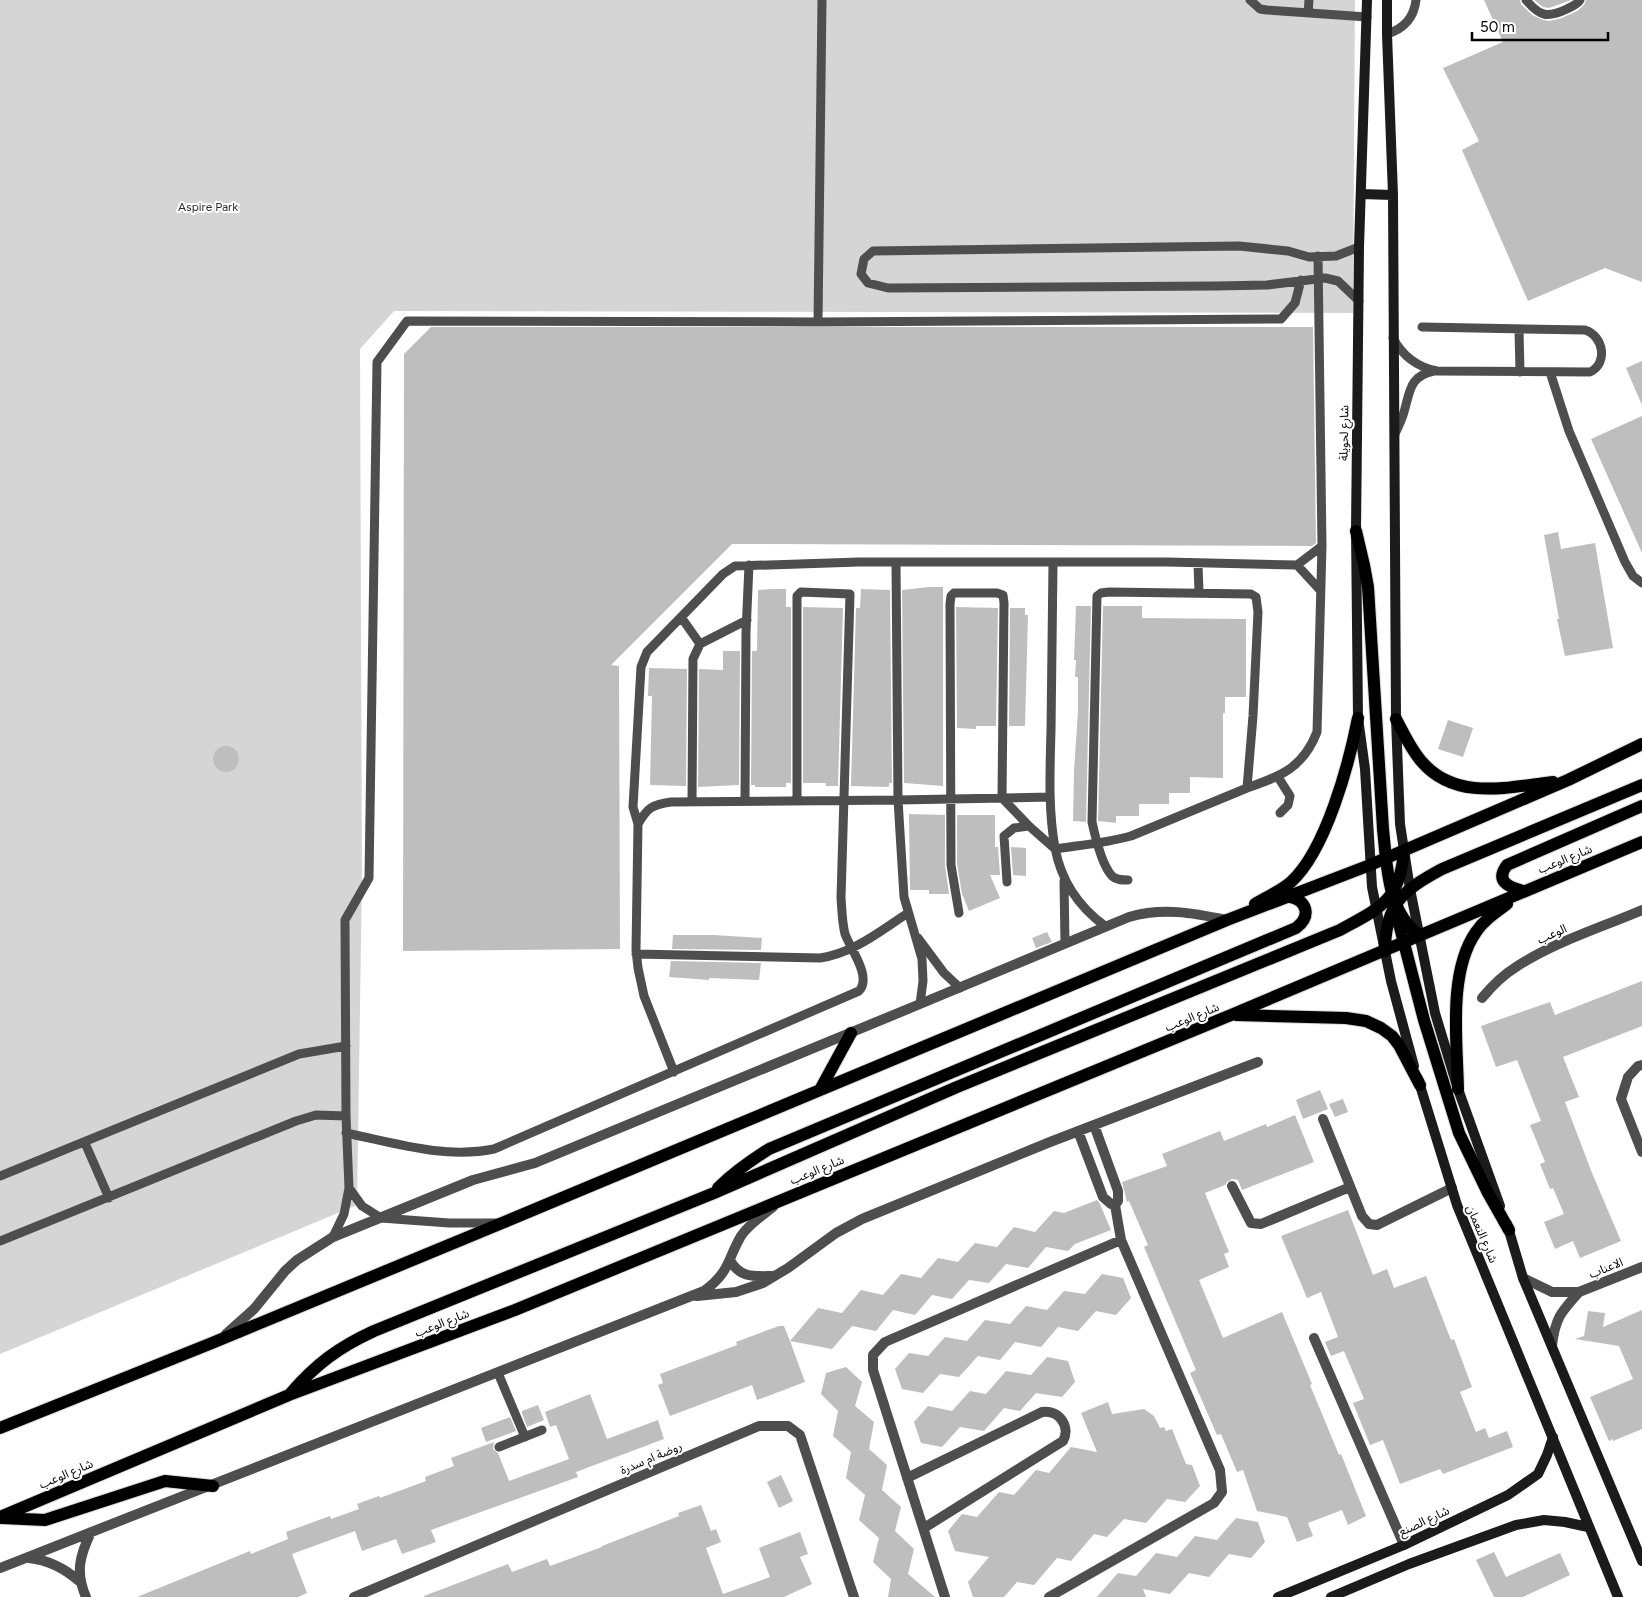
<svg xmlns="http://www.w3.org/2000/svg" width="1642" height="1597" viewBox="0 0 1642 1597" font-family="Figtree,'Noto Sans Arabic',sans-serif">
<rect width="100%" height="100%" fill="#fff"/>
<!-- green -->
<path fill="#d5d5d5" d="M0 0H1355L1353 313 394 311 360 349 362 875 357 1205 0 1354Z"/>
<!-- building -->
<path fill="#bebebe" d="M1484 0H1520L1521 4 1532 15 1543 20 1549 21 1562 18 1577 11 1584 5 1586 0H1642V282L1605 268 1528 301 1462 150 1479 141 1443 68 1503 42Z
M1534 0H1571L1549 8 1543 7Z
M431 327H1313L1316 543 1312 546 732 544 611 665 619 666 620 949 403 951 404 354Z
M1642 361V405L1626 368Z
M1642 416V553L1591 439Z
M1558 532 1561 549 1595 543 1613 648 1565 656 1557 619H1559L1544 535Z
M929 587H943V786L904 783 902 590Z
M772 589H786V607H791V783H786V787H755V785H751L752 651H757L758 590Z
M861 589 890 590 892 783H889V787L851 786 856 608H860Z
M1076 606H1091L1086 822 1073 821 1074 771 1078 711V677H1075L1076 660H1074Z
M1103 606H1142V618L1246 619V697H1225V713H1223V778L1190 777V793H1169V804H1139V816H1116V823L1098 821Z
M803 607 843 608 838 786H826V783H803Z
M956 607 998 608 996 726H976V729L957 728Z
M1010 608H1025V615H1028L1025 726H1009Z
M723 651H740L739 785 698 787 699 669 723 670Z
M649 668 687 669 686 786 650 785 652 696H648Z
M1448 720 1473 728 1463 757 1438 749Z
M213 759a13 13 0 1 1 26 0a13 13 0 1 1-26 0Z
M909 814 945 815V865L949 894H929V890H910Z
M957 815H995V847H998L1000 875H990L1000 898 969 911 962 894 957 864Z
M1011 847 1026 848V876L1013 875Z
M1047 932 1052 942 1036 948 1032 938Z
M673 935H714L762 938 761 950 672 949Z
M671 961 761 963 759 980 709 978V980L669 977Z
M1642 981V1026L1563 1057 1579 1097 1565 1102 1592 1173 1621 1241 1580 1258 1573 1241 1555 1249 1544 1222 1564 1214 1553 1188 1550 1189 1540 1164 1545 1162 1530 1125 1541 1121 1517 1060 1496 1067 1481 1026 1550 1002 1555 1015Z
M1320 1090 1328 1109 1303 1119 1296 1100Z
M1343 1099 1348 1112 1335 1117 1329 1104Z
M1295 1115 1314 1162 1242 1190 1238 1180 1232 1179 1227 1182 1225 1185 1205 1193 1229 1252 1224 1254 1229 1267 1199 1280 1223 1338 1282 1312 1312 1384 1310 1385 1339 1455 1341 1454 1366 1516 1348 1525 1342 1510 1308 1523 1313 1536 1297 1542 1287 1517 1257 1511 1243 1470 1237 1472 1221 1434 1217 1435 1190 1373 1196 1370 1144 1247 1148 1245 1129 1201 1127 1202 1122 1182 1167 1166 1162 1154 1220 1131 1224 1141 1266 1124 1267 1127Z
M1097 1200 1100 1204 1111 1230 1075 1244 1068 1251 1046 1247 1028 1268 1006 1264 989 1283 969 1280 952 1299 932 1295 915 1315 893 1310 876 1331 852 1326 832 1349 790 1341 805 1382 757 1400 752 1385 670 1416 658 1385 663 1383 660 1374 737 1345 736 1342 779 1326H784L790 1341 818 1308 842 1313 861 1290 883 1295 901 1274 921 1278 938 1258 958 1262 975 1243 997 1247 1014 1227 1035 1232 1054 1211 1064 1213Z
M1348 1210 1373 1275 1387 1269 1394 1288 1426 1276 1451 1340 1454 1339 1472 1387 1460 1392 1476 1432 1485 1428 1489 1438 1507 1431 1513 1447 1443 1474 1440 1469 1400 1484 1383 1440 1370 1445 1353 1403 1364 1399 1344 1351 1331 1356 1325 1342 1338 1337 1321 1292 1307 1298 1281 1236Z
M1102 1274 1123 1278 1131 1298 1116 1315 1096 1311 1078 1331 1058 1327 1041 1347 1015 1342 1000 1360 978 1356 959 1377 940 1374 923 1393 902 1389 895 1369 909 1353 928 1356 945 1337 967 1341 985 1320 1010 1324 1026 1306 1047 1310 1064 1291 1085 1294Z
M1642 1310V1429L1613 1441V1439L1609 1441 1590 1397 1633 1379 1619 1346 1575 1339 1584 1336 1588 1311 1605 1313 1603 1327Z
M1047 1357 1068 1361 1075 1382 1062 1397 1036 1393 1020 1411 1004 1408 984 1431 960 1427 942 1447 921 1443 914 1422 928 1406 952 1411 970 1391 986 1394 1006 1371 1031 1375Z
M846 1367 862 1382 855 1406 874 1422 869 1449 887 1465 882 1490 901 1507 895 1531 914 1549 908 1574 935 1597H888L891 1579 873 1562 879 1538 859 1520 865 1495 846 1478 851 1452 833 1436 838 1411 821 1394 826 1373Z
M590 1394 607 1439 658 1420 664 1439 576 1472 578 1477 431 1530 436 1542 402 1554 396 1539 362 1551 355 1531 292 1554 307 1593 298 1597H137L250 1551 251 1554 288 1539 286 1532 330 1516 331 1519 359 1509 357 1504 379 1496 380 1498 426 1481 425 1477 454 1466 451 1458 494 1442 493 1449 498 1453 509 1481 569 1459 556 1425 550 1427 545 1412Z
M1108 1402 1112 1414 1144 1409 1154 1416 1160 1428 1164 1427 1166 1431 1172 1429 1186 1464 1192 1465 1200 1486 1185 1502 1167 1499 1146 1523 1124 1519 1107 1537 1094 1534 1071 1561 1057 1558 1034 1585 1017 1582 1004 1597H973L968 1582 989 1557 955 1551 948 1531 962 1514 977 1517 999 1492 1014 1495 1036 1470 1049 1473 1071 1447 1097 1452 1081 1413Z
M538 1405 544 1420 527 1427 522 1413V1411Z
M510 1417 516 1431 486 1442 481 1428Z
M781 1475 793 1501 779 1508 767 1482Z
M701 1505 711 1531 716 1529 721 1542 706 1548 723 1594 770 1577 759 1548 800 1532 808 1554 800 1557 812 1584 784 1597H424V1596L508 1564 512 1572 547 1559 550 1566 602 1547V1546L679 1516 678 1513Z
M1236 1518 1258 1522 1265 1542 1251 1558 1229 1554 1209 1577 1189 1573 1170 1594 1143 1589 1146 1597H1097L1118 1573 1136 1576 1156 1553 1177 1557 1195 1536 1217 1540Z
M1494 1552 1506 1577 1560 1553 1570 1575 1523 1597H1494L1476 1560Z"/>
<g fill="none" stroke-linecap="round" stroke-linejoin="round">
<!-- primary casing -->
<g stroke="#dbdbdb" stroke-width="14">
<path id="primary" d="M1356 531 1364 565 1368 587 1383 829C1387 866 1387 911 1419 935
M1396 719C1404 734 1411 750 1422 762 1456 801 1508 787 1553 782
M1523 891C1508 887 1495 881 1507 865L1642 806
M1255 904C1266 897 1281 891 1291 882 1326 850 1349 764 1358 718
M1397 916 1424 1020 1459 1133 1487 1191 1509 1230
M1385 951C1385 904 1403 890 1442 869L1642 785
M1236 1015 1346 1018 1366 1021 1381 1028 1392 1036 1399 1045 1420 1085
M821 1088 851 1033
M1458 1089C1457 1041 1448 972 1476 932 1484 920 1496 912 1507 904
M718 1188C733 1173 750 1161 769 1149L1296 928C1311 917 1308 901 1290 897
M291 1393C316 1364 339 1347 374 1331L714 1193 957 1087 1340 930C1380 908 1400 901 1404 851
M0 1428 212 1343 502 1223 1227 920 1370 865 1568 780 1642 744
M0 1517 289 1395 515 1310 1231 1015 1642 842
M2 1518 45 1520 165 1481 213 1486"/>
</g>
<!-- lane -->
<path stroke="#4e4e4e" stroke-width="9" d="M1250 0 1260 9 1267 10 1367 17
M1526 0C1540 17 1548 18 1567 9 1572 6 1577 5 1580 0
M1308 13 1309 0
M1387 34C1403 29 1414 18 1416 0
M1359 247 1336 256 1309 257 1288 251 1239 246 873 251 864 259 861 274 868 283 888 288 1216 286 1267 285 1325 278 1338 281 1359 301
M818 322 822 0
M1519 330 1520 372
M1393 338C1403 357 1417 367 1437 371L1590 372C1608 364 1604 336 1585 330L1422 327
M1550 372 1569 431 1625 562 1633 576 1642 583
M1395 434C1398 427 1402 420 1404 412 1410 392 1409 376 1434 371
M896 563 898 800 904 897 922 959 923 981 920 1004
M1053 563C1052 619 1052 674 1051 730 1050 769 1048 809 1055 848 1061 880 1079 907 1105 926
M1198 564 1199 592
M1297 565 1320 590
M681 617 700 644
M1278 777 1290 796 1288 805 1280 813
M1247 788C1281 776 1303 768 1317 732L1322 546
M745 801 746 632 749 565
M692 802 693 659 700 644 747 620
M638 824C648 807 652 805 671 802L898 800 1050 797
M1064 881 1065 943
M1007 882 1004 836 1014 828 1029 826
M959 913 951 865 950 604 951 596 954 593H997L1003 595 1004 603 1002 798 1029 826 1055 849C1081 845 1106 843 1131 836L1247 788 1253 716 1258 612 1256 597 1251 594 1109 592 1101 593 1097 596 1092 822C1095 836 1102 865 1112 876 1116 880 1122 880 1128 880
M918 938 944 973 960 988
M636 954 820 958C854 953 880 931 908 913
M674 1072 644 996 638 968 636 950 638 824 633 807 641 667 647 652 723 574 735 566 859 562H1167L1297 565 1322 546 1318 256
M346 1133C395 1143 445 1159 494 1149L859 991C872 977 851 950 845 934 842 922 842 910 841 898L850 594 801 592 797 596V801
M85 1143 109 1198
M0 1176 299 1054 346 1046
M349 1188 362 1206 381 1218 449 1223H497
M333 1237 344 1214 349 1188 346 1116 345 920 369 878 377 362 407 321 818 322 1281 319 1295 303 1301 280
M0 1241 296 1121 316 1115 346 1116
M498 1373 525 1437
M499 1447 542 1430"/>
<!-- street -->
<path stroke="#4e4e4e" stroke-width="10" d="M1482 998C1492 986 1503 975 1516 967 1554 942 1600 928 1642 910
M1642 1065 1638 1066 1628 1077 1621 1099 1642 1152
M1323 1119 1362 1216 1369 1224 1377 1225 1452 1188
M1078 1131 1103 1197 1111 1204 1115 1205
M1232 1186 1251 1223 1261 1224 1350 1187
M730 1260C740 1279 756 1276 774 1276
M1523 1278 1552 1292H1579L1642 1267
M697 1296 736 1292 763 1283 788 1268 836 1233 862 1219 1050 1142 1258 1062
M226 1334 254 1309 285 1271 297 1260 333 1237 473 1180 535 1163 920 1004 1129 917C1163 907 1193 913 1227 920
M1314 1338 1404 1545
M1552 1346C1555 1318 1561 1312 1579 1292
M907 1478 1042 1412C1059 1409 1071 1427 1063 1441L924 1528
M29 1558C49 1560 64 1568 79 1581
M0 1568 704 1291C730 1272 727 1260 741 1236 749 1224 762 1216 773 1207
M86 1597C75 1572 80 1555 91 1532
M354 1597 759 1426H788L800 1435 854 1597
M945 1597 873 1370V1355L885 1342 1121 1240
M1049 1597 1214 1503 1222 1492 1220 1470 1121 1240 1115 1205 1118 1201V1191L1094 1125"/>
<!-- secondary -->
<path stroke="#1b1b1b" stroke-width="10" d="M1367 0 1359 247 1356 531 1358 718 1365 769 1372 887 1391 981 1414 1066
M1387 0V34L1393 195 1396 719 1400 824 1410 889 1435 1013 1458 1089 1500 1206
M1361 194 1393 195
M1418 1079 1457 1205 1618 1597
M1507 1224 1523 1278 1642 1561
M1278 1597 1404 1545 1508 1495 1538 1474 1547 1455 1553 1437
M1331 1597 1409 1564 1516 1525 1544 1520 1565 1522 1588 1527"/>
<!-- primary -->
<use href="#primary" stroke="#000" stroke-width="12"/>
</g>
<g text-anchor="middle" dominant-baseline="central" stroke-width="4" stroke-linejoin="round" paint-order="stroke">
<!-- park labels -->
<g font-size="12" fill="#2c2c2c" stroke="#fff">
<text x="208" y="207">Aspire Park</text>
</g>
<!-- street labels -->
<g font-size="12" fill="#000" stroke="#fff">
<text transform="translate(1344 433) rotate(-89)">شارع لحويلة</text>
<text transform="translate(1565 859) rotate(-22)">شارع الوعب</text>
<text transform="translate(1552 934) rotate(-24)">الوعب</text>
<text transform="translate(1192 1017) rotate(-22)">شارع الوعب</text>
<text transform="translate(817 1170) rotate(-22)">شارع الوعب</text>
<text transform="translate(1482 1234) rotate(67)">شارع النعمان</text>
<text transform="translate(1606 1268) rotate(-22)">الاعناب</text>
<text transform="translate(442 1323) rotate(-21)">شارع الوعب</text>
<text transform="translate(651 1458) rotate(-23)">روضة ام سدرة</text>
<text transform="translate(66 1474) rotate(-23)">شارع الوعب</text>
<text transform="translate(1424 1521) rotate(-25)">شارع الصنع</text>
</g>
</g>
<!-- scale -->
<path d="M1472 32v8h136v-8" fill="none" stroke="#000000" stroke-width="2.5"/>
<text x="1480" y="32" font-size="15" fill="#000000" stroke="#ffffff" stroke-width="4" paint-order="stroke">50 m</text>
</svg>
